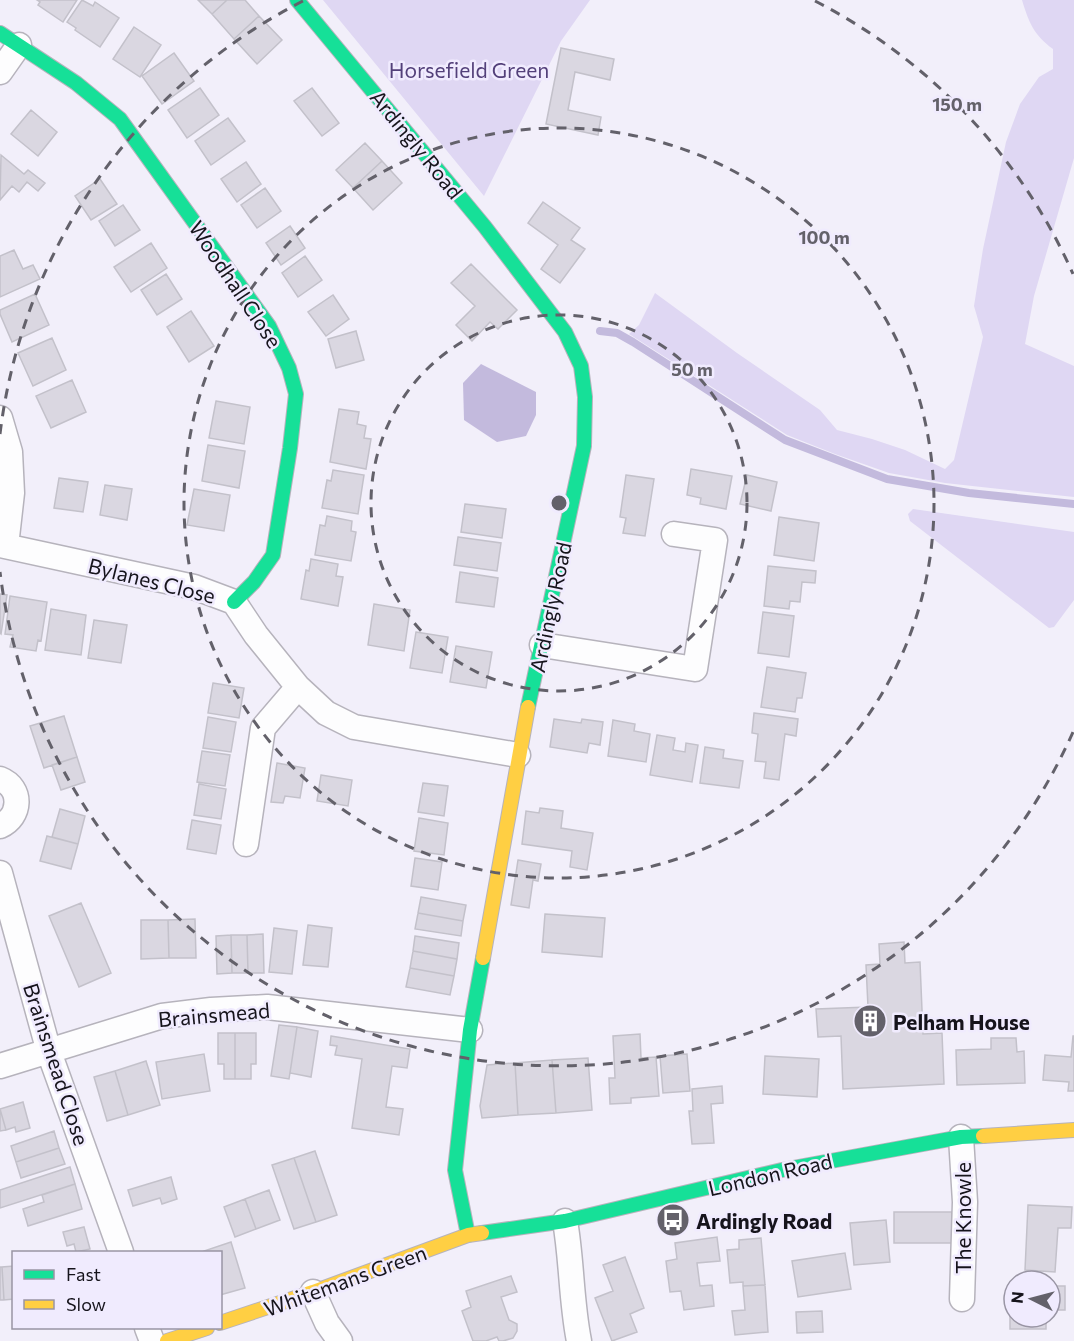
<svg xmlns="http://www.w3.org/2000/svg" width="1074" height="1341" viewBox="0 0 1074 1341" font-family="Commissioner,sans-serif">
<rect width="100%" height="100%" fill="#f2effa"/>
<!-- green -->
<path fill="#dfd7f3" d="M323 0H590L561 41 484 196Z
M1022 0H1074V158L1034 296 1025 344 1074 366V497L945 483 889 473 835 454 787 435 629 334 639 325 655 293 737 353 820 410 837 430 872 439 905 450 945 469 954 460 983 337 974 306 983 249 1006 142 1020 104 1039 77 1053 69V49C1034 35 1029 23 1022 0Z
M913 509 1074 532V600L1054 627 1049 628 910 521 908 514Z"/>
<!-- water -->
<path fill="#c3badd" d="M481 364 536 392V415L526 436 497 442 464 420 463 383Z"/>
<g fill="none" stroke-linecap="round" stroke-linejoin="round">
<!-- stream -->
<path stroke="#c3badd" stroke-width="8" d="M600 331 617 333 633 342 785 440 887 479 969 493 1074 504"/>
</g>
<!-- building -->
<path fill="#dad7e1" stroke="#c3c1ca" stroke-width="1.5" d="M37 0H77L63 22 38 5 40 2Z
M82 0 93 6 95 2 119 18 100 47 75 30 76 28 67 22Z
M198 0H227L212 14Z
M227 0H245L259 16 234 39 212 14Z
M259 16 282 40 257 64 234 39Z
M134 27 161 45 140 77 113 59Z
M561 48 614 59 610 80 575 72 568 110 601 117 598 135 546 124Z
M174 53 194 81 162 104 142 76Z
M200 88 219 115 187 138 168 110Z
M312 88 339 123 322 136 294 101Z
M31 110 57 132 38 156 11 134Z
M228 118 245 141 211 165 195 141Z
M365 143 382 161 353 188 336 170Z
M1 155 24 174 28 170 45 183 38 191 27 182 19 192 12 186 0 200Z
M382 161 402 183 373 210 353 188Z
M246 162 261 184 237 202 221 179Z
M100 179 117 204 91 220 75 196Z
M265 188 281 211 257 228 241 205Z
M543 202 580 228 571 240 585 249 560 283 541 269 558 245 528 223Z
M123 205 140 230 115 246 99 221Z
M290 226 305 248 281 265 266 243Z
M151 243 167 268 131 292 114 267Z
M14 250 23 269 33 265 40 279 0 297V256Z
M305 256 322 280 298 297 282 273Z
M471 264 517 310 498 329 490 322 472 341 456 325 475 306 451 283Z
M166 274 182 299 157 315 141 290Z
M35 294 49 325 12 342 0 314V310Z
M333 295 349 319 326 336 308 312Z
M191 311 214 346 189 362 167 327Z
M356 331 364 360 336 368 328 339Z
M52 338 66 370 33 386 18 353Z
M72 380 86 412 51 428 36 396Z
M216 401 250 407 244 444 209 438Z
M339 409 359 412 357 424 366 426 364 438 371 439 366 469 330 462Z
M208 445 245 451 239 488 202 481Z
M691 469 732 476 726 509 700 504 701 498 687 495Z
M333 470 364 475 358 514 322 508 327 480 331 481Z
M626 475 654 479 645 536 623 533 626 518 620 517Z
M747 475 777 482 771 511 740 504Z
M59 478 88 482 83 512 54 508Z
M105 485 132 489 127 520 100 515Z
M194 489 230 495 224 531 187 525Z
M465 504 506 509 502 538 461 532Z
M327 516 352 521 351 531 356 532 351 561 315 555 320 525 325 526Z
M779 517 819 523 814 561 774 555Z
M458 537 501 543 497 571 454 565Z
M311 559 338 564 336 576 343 577 338 606 301 599 306 570 309 571Z
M768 566 816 571 815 583 802 582 800 602 790 601 789 609 764 606Z
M460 572 498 578 494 607 456 602Z
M0 594 7 595 1 634 0 633Z
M10 596 47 602 41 641 38 640 36 651 10 647 13 635 5 634Z
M374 604 410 610 404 651 368 645Z
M51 609 86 615 81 655 45 650Z
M763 612 794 616 789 657 758 653Z
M94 620 127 625 121 663 88 658Z
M416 632 448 637 442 673 410 668Z
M456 646 492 652 486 688 450 682Z
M767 667 806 673 802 698H797L795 712 761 707Z
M213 683 244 688 239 718 208 713Z
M754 713 798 719 796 736 785 734 779 780 764 778 766 762 755 761 758 734 752 733Z
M64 716 77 757 44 768 30 726Z
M208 717 236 722 231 752 203 748Z
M554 719 581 723 582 719 603 722 600 745 589 743 587 753 550 747Z
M613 720 635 724 634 731 650 734 646 762 608 756Z
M657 735 675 738 673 750 685 752 686 743 698 745 692 782 650 775Z
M705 747 724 750 723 758 743 761 739 788 700 783Z
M202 751 230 755 225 786 197 782Z
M77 757 85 782 61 790 52 765Z
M277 763 305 768 300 798 285 796 283 803 271 802Z
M321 775 352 780 348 806 317 801Z
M423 783 448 786 444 816 418 812Z
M199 784 226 789 221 819 194 815Z
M540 808 563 811 561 828 593 833 587 870 570 867 572 851 522 844 526 811 539 813Z
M60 809 85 816 78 844 52 837Z
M419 818 448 823 444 855 414 851Z
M192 820 221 825 216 854 187 849Z
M47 836 78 844 71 869 40 861Z
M415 858 442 862 438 890 411 886Z
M518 860 541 864 538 881 533 880 529 908 511 905Z
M421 897 466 905 463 921 418 913Z
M81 903 111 973 79 987 49 916Z
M418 913 463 921 461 936 415 929Z
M545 914 605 918 602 957 542 952Z
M195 919 196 958H169L168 920Z
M141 920H168L169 958 141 959Z
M308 925 332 928 328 967 303 965Z
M274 928 297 931 292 974 269 972Z
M263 934 264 973H248L247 935Z
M231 935 232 973 217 974 216 936Z
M231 935H247L248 973H232Z
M415 936 459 943 457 959 413 951Z
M904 942 905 963 920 962 923 1034 942 1033 944 1084 843 1089 841 1036 818 1037 816 1009 868 1007 866 965 880 964 879 944Z
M413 951 457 959 454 976 410 968Z
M410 968 454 976 450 995 406 987Z
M279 1025 297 1027 289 1079 271 1076Z
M297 1027 318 1031 311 1077 290 1073Z
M218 1033H235V1079H224V1064H218Z
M235 1033H256V1064H251V1079H235Z
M640 1034 641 1058 656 1057 659 1096 631 1098V1103L610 1104 609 1078H615L613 1036Z
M331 1036 410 1049 407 1068 392 1066 386 1107 403 1109 399 1135 352 1128 362 1059 335 1055 337 1046 330 1045Z
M1073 1036H1074V1091H1068L1069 1082 1043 1080 1045 1055 1071 1057Z
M991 1038H1016L1017 1052 1024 1051 1025 1083 957 1085 956 1050 991 1049Z
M204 1054 210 1091 162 1099 156 1062Z
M687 1054 690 1091 663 1093 660 1056Z
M765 1056 819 1059 817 1097 763 1094Z
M588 1058 592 1110 556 1113 552 1060Z
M552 1060 556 1113 518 1115 515 1063Z
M146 1061 160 1105 128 1115 115 1071Z
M515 1063 518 1115 482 1118 480 1106 487 1065Z
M115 1071 128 1115 107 1121 94 1077Z
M722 1086 723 1103 711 1104 714 1143 692 1144 689 1111H693L692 1089Z
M23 1102 30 1128 16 1132 15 1127 6 1130 0 1109Z
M0 1109 6 1130 0 1131Z
M54 1131 59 1148 16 1162 11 1146Z
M59 1148 65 1164 21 1178 16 1162Z
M315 1151 337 1215 316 1222 294 1158Z
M294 1158 316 1222 294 1229 272 1165Z
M70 1167 75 1184 0 1208V1190Z
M171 1177 177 1199 162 1204 160 1198 133 1206 128 1190Z
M75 1184 82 1209 28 1226 23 1209 44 1202 42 1195Z
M269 1190 280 1220 256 1229 245 1199Z
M245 1199 256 1229 235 1237 224 1207Z
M1028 1205 1072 1207 1071 1228H1058L1055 1272 1025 1270Z
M894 1212H952V1243H894Z
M886 1220 890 1262 854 1265 850 1223Z
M84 1227 90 1249 76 1252 74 1244 67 1246 63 1232Z
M717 1237 720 1261 697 1263 700 1286 712 1285 714 1306 684 1310 681 1291 670 1292 666 1261 677 1259 675 1243Z
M761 1238 765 1285 743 1286V1282L730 1283 727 1250 739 1249V1240Z
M231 1242 245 1288 220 1295V1252H205L204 1251Z
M845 1253 851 1289 798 1297 792 1261Z
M625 1257 644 1308 630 1314 637 1332 612 1341 595 1298 613 1291 603 1265Z
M14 1266V1299L4 1300 2 1267Z
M0 1267H2L4 1300H0Z
M511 1276 517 1292 501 1297 509 1320 517 1324V1331L513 1338 503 1341H499L497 1337 486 1341H473L462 1311 471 1307 466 1291Z
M765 1285 768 1332 735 1335 732 1311 745 1310 743 1286Z
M1010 1286H1014V1317H1046V1329H1010Z
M1050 1286H1065V1310H1050Z
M822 1311 823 1332 797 1333 796 1312Z"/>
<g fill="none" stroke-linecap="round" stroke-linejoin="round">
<!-- street casing -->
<g stroke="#b6b3bc" stroke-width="27">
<path id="street" d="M0 72 19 45
M0 418 10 452 12 493 6 546
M0 545 194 587 234 602 256 635 298 687 326 713 354 727 518 755
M542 645 695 669 715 540 674 534
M0 779C23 788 21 817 0 826
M246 844 263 728 298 687
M0 873 49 1052 121 1252
M0 1066 162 1016 211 1010 267 1007 470 1030
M961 1137 965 1202 962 1299
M565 1221C572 1261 571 1301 579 1341
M313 1292 327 1323 340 1341
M147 1328 152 1341"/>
</g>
<!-- fast casing -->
<g stroke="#b6b3bc" stroke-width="16">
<path id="fast" d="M297 0 485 227 565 332 581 366 585 397 584 446 528 707
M0 33 76 83 120 119 269 326 289 368 296 394 290 448 273 555 254 582 234 602
M482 1233 565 1221 782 1170 961 1137 983 1136
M468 1235 455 1170 470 1030 483 958"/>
</g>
<!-- slow casing -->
<g stroke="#b6b3bc" stroke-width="16">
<path id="slow" d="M483 958 528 707
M983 1136 1074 1130
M220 1323 313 1292 468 1235 482 1233
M167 1341 207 1328"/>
</g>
<!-- street -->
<use href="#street" stroke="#fdfdfe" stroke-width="24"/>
<!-- fast -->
<use href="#fast" stroke="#16e098" stroke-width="14"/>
<!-- slow -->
<use href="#slow" stroke="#ffcf43" stroke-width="14"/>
</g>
<!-- distance rings -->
<g fill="none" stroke="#63616a" stroke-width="3" stroke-dasharray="10 8">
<circle cx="559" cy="503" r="188"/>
<circle cx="559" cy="503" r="375"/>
<path d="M1073 732A563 563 0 0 1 0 572M0 434A563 563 0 0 1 303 1M815 1A563 563 0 0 1 1073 274"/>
</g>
<!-- icons -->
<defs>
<g id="building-disc" transform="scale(1.725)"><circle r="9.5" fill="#63616a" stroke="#f0ebfe"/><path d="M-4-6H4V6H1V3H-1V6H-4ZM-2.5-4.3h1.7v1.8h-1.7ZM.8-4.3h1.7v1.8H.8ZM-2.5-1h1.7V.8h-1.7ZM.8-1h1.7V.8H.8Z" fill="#fff"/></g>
<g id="bus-disc" transform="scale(1.725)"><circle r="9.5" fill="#63616a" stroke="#f0ebfe"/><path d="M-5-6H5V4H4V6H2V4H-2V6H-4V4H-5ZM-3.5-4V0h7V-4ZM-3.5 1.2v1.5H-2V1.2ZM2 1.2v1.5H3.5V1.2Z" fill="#fff"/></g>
</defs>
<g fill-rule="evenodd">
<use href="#building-disc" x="870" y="1021"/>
<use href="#bus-disc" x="673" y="1220"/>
</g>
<g text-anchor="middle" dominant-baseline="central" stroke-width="5" stroke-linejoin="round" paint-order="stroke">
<!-- park labels -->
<g font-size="21" fill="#53407a" stroke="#f0ebfe">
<text x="469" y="69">Horsefield Green</text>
</g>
<!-- street labels -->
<g font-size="21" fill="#16141c" stroke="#f0ebfe">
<text transform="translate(417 144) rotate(51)">Ardingly Road</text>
<text transform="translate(236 284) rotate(56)">Woodhall Close</text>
<text transform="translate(152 580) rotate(14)">Bylanes Close</text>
<text transform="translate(550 607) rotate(-78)">Ardingly Road</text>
<text transform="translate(214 1014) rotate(-5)">Brainsmead</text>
<text transform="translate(57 1064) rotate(72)">Brainsmead Close</text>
<text transform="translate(770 1174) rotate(-13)">London Road</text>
<text transform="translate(962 1218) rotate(-90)">The Knowle</text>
<text transform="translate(345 1280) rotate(-20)">Whitemans Green</text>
</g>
<!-- poi labels -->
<g font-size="21" font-weight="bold" fill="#16141c" stroke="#f0ebfe" text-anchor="start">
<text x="893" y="1021">Pelham House</text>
<text x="696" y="1220">Ardingly Road</text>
</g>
</g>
<circle cx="559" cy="503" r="9" fill="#63616a" stroke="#f0ebfe" stroke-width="3"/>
<g font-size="18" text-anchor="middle" font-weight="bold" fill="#63616a" stroke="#f0ebfe" stroke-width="5" stroke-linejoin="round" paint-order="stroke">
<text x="957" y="111">150 m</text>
<text x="824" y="244">100 m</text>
<text x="692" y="376">50 m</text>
</g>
<!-- legend -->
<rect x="12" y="1251" width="210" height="78" fill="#f0ebfe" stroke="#9995a4" stroke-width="1.5"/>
<rect x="24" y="1270" width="30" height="9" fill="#16e098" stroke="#9995a4" stroke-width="1.5"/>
<text x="66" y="1281" font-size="18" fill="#16141c">Fast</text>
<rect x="24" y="1300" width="30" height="9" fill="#ffcf43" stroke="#9995a4" stroke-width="1.5"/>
<text x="66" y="1311" font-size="18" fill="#16141c">Slow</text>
<!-- north arrow -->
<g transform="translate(1032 1299) rotate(276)"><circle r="28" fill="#f0ebfe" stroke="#9995a4" stroke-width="1.5"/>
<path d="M0-4.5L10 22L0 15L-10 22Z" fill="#63616a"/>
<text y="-9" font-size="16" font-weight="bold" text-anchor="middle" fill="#16141c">N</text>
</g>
</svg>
